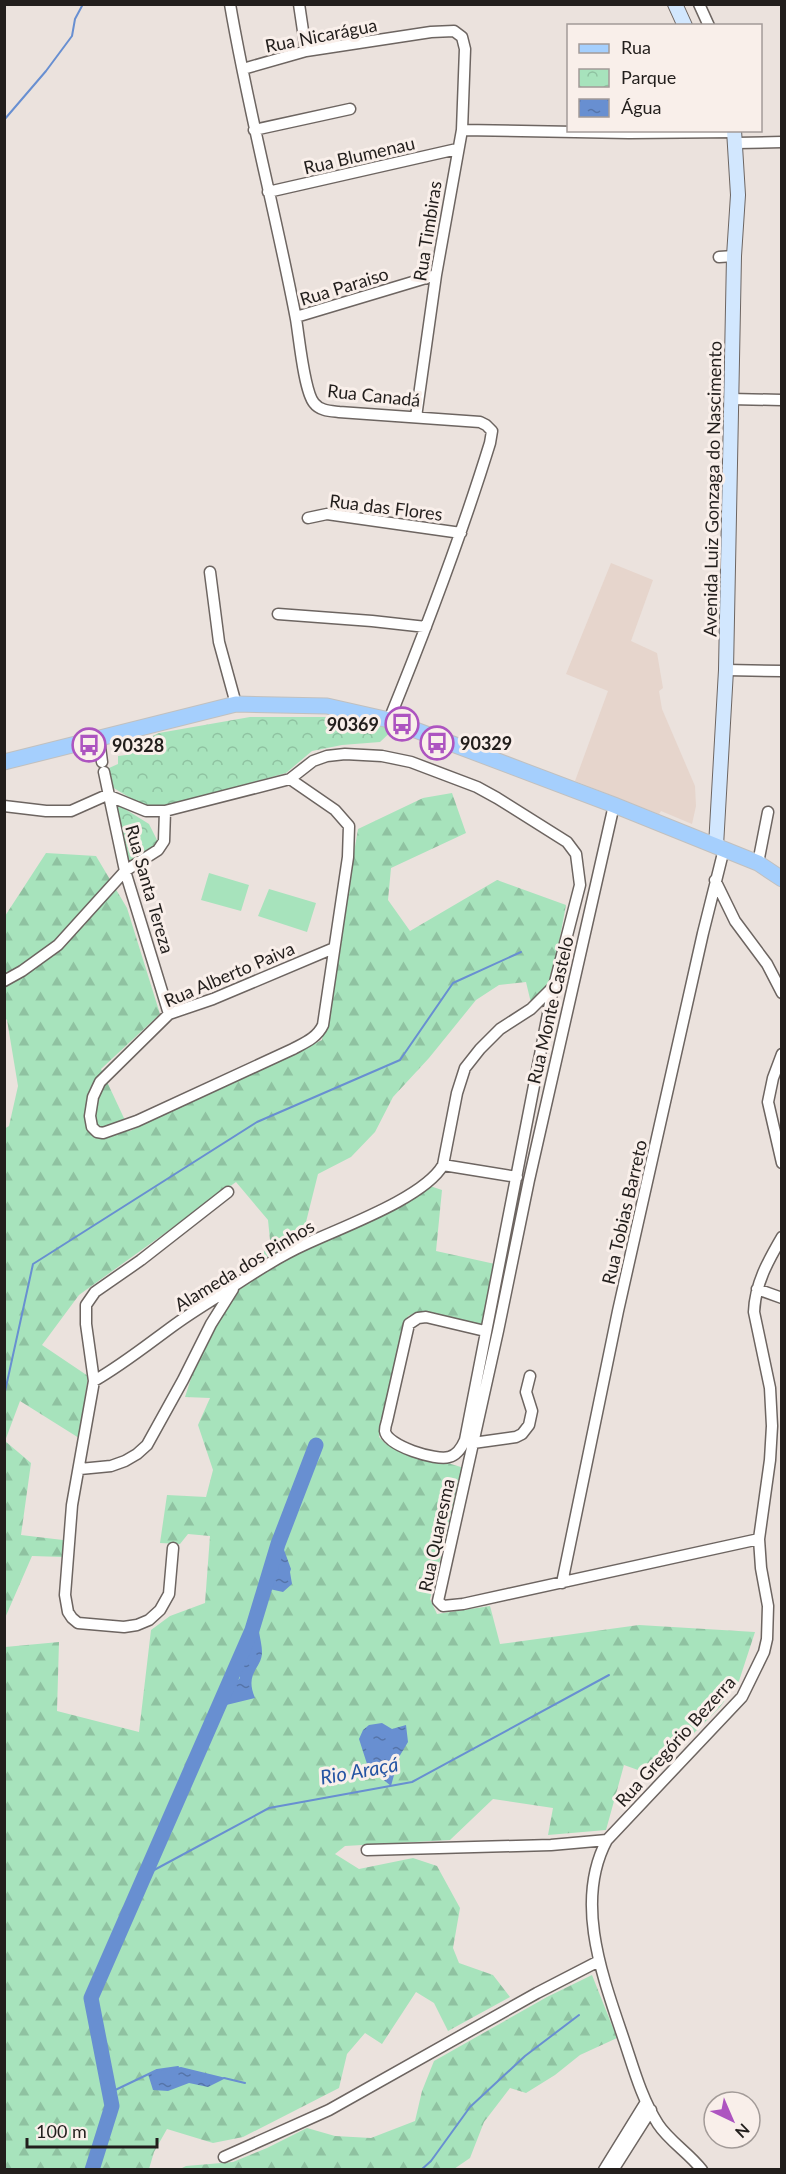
<svg xmlns="http://www.w3.org/2000/svg" width="786" height="2174" viewBox="0 0 786 2174" font-family="Lato,sans-serif">
<defs>
<pattern id="forest-firs" width="22" height="20" patternUnits="userSpaceOnUse" patternTransform="scale(1.5)"><rect width="22" height="20" fill="#a7e3bc"/><path d="M5 1l3.5 6h-7zM16 11l3.5 6h-7z" fill="#8fc2a1"/></pattern>
<pattern id="park-crowns" width="20" height="18" patternUnits="userSpaceOnUse" patternTransform="scale(1.5)"><rect width="20" height="18" fill="#a7e3bc"/><path d="M2 6a3 3 0 1 1 6 0M12 15a3 3 0 1 1 6 0" fill="none" stroke="#8fc2a1"/></pattern>
<pattern id="water-ripples" width="26" height="14" patternUnits="userSpaceOnUse" patternTransform="scale(1.5)"><rect width="26" height="14" fill="#688fd1"/><path d="M2 4q2-2 4 0t4 0M15 11q2-2 4 0t4 0" fill="none" stroke="#5574a9"/></pattern>
</defs>
<rect width="100%" height="100%" fill="#ebe2dd"/>
<!-- built -->
<path fill="#e6d5cc" d="M611 563 653 580 631 641 657 653 663 688 659 691 662 709 695 786 696 806 692 824 661 811 659 814 575 781 608 691 566 674Z"/>
<!-- grass -->
<path fill="#a7e3bc" d="M209 873 249 885 241 911 201 900Z
M269 889 316 903 307 932 258 916Z"/>
<!-- forest -->
<path fill="url(#forest-firs)" d="M452 793 466 833 391 868 388 900 410 931 497 880 566 905 551 985 531 1003 526 982 499 985 476 1000 429 1058 393 1097 375 1132 351 1157 318 1174 302 1238 256 1267 270 1240 268 1220 236 1182 79 1295 42 1345 88 1376 79 1438 20 1401 5 1441 31 1463 21 1535 63 1540V1557L32 1556 5 1618 4 1129 9 1126 18 1086 7 1020 5 1018V916L46 853 96 856 127 908 160 1014 101 1069 130 1131 322 1040 358 829 423 798Z
M430 1186 442 1190 436 1251 495 1264 483 1327 416 1313 408 1316 379 1437 386 1444 464 1468 430 1599 437 1614 490 1606 500 1644 639 1625 755 1632 739 1681 720 1707 652 1775 624 1765 606 1830 548 1835 553 1808 493 1799 450 1840 345 1846 335 1854 359 1869 413 1858 437 1866 460 1908 453 1948 459 1963 493 1975 510 1997 448 2031 434 2003 416 1992 382 2044 365 2033 347 2054 339 2088 243 2137 213 2143 167 2129 154 2152 149 2169 5 2170V1647L59 1642 57 1711 139 1732 151 1630 170 1616 205 1603 210 1536 188 1534 180 1544 160 1543 167 1495 206 1497 213 1470 198 1425 210 1398 185 1397 196 1363 216 1322 239 1286 274 1264Z
M592 1975 617 2038 580 2055 555 2075 526 2093 510 2088 484 2122 470 2158 454 2169H180L186 2166 233 2162 267 2148 307 2128 335 2136 371 2138 415 2121 422 2091 434 2061 547 1997Z"/>
<!-- park -->
<path fill="url(#park-crowns)" d="M250 717H332L396 727 380 742 342 745 312 751 286 773 182 802 147 808 112 787 109 768 118 764V756L126 755 136 744 159 733Z
M117 804 149 824 158 842 153 850 126 868 114 805Z"/>
<!-- water -->
<path fill="url(#water-ripples)" d="M287 1540 283 1547 291 1569 290 1572 292 1584 283 1592 265 1588 262 1572 269 1562H275L280 1554 277 1548 278 1544Z
M252 1630 259 1632C260 1638 262 1646 262 1652 262 1669 244 1672 255 1698L214 1708 217 1701 240 1678C236 1660 242 1645 252 1630Z
M382 1723 392 1729 406 1725 408 1742 399 1757 391 1786 368 1767 359 1739 363 1730 369 1725Z
M181 2067 226 2078 208 2087 189 2083 168 2091 153 2090 148 2074 157 2070Z"/>
<g fill="none" stroke-linecap="round" stroke-linejoin="round">
<!-- stream -->
<path stroke="#688fd1" stroke-width="2" d="M4 120 46 71 72 36 75 19 83 4
M4 1396 33 1264 257 1122 400 1060 453 983 521 952
M143 1876 269 1808 412 1782 609 1675
M224 2078 245 2083
M109 2093 157 2070 178 2067
M421 2170 431 2161 470 2107 525 2056 579 2015"/>
<!-- river -->
<path stroke="#688fd1" stroke-width="15" d="M92 2170 112 2106 91 1998 252 1630 278 1544 316 1445"/>
<!-- minor casing -->
<g stroke="#6d6561" stroke-width="13">
<path id="minor" d="M230 4C248 110 276 214 296 319 299 336 304 391 314 403 320 411 331 411 339 412L480 422 486 425 492 431 490 443C461 537 426 629 389 720
M299 4 306 51
M699 4 709 26
M243 69 306 51 431 32 454 31 462 37 465 49 462 130 436 275 416 417
M254 130 350 109
M462 130 629 133 735 132
M736 143 782 142
M268 192 457 149
M719 257 734 256
M296 317 436 275
M730 399 782 400
M308 518 327 514 461 533
M210 572 219 642 236 704
M278 614 372 621 426 627
M726 670 782 671
M99 739 102 762
M104 772 125 871 169 1014
M290 779 335 810 349 826 348 857 323 1025C317 1038 304 1043 293 1049L137 1121 103 1133 97 1132 92 1127 90 1116 93 1097 100 1082 169 1014 213 999 334 948
M614 805 529 1180 498 1331 438 1601 443 1606 463 1604 759 1539
M4 806 46 811H71L107 795 146 811H165L290 779 313 761 327 756 345 754 382 756 411 762 477 787 497 798 567 842 576 854 580 885 554 986 531 1009 500 1029 480 1049 465 1068 457 1093 443 1165
M758 863 768 812
M715 880 735 921 767 964 782 993
M4 981 22 971 58 945 125 871 158 850 164 841 165 811
M782 1054 773 1078 768 1102 782 1163
M757 1289 782 1298
M485 1331 426 1317 418 1318 409 1324 387 1421C386 1424 385 1427 385 1431 387 1446 436 1461 449 1457 457 1455 462 1447 465 1440L553 988
M94 1381C122 1365 147 1345 173 1326 189 1314 206 1304 223 1293 249 1276 277 1257 306 1244 342 1227 424 1198 443 1165L517 1177
M473 1443 516 1437 522 1434 529 1425 532 1411 526 1392 530 1376
M80 1469 111 1466 125 1461 137 1454 147 1445 183 1380 211 1324 233 1289
M173 1548 169 1594 160 1610 149 1620 137 1625 124 1627 78 1623 72 1618 68 1612 65 1595 72 1505 94 1381 86 1324V1305L95 1292 141 1260 228 1192
M562 1583 618 1311 703 933 724 849
M367 1850 551 1845 607 1840
M224 2157 329 2110 537 1993 599 1961
M604 2170 646 2102
M613 2170 651 2110
M702 2170C689 2153 669 2141 658 2124 642 2099 634 2070 625 2043 604 1980 573 1903 607 1840L742 1697 764 1652 767 1639 768 1606 761 1568 759 1539 770 1460 772 1426 770 1388 754 1312C755 1284 768 1261 782 1237"/>
</g>
<!-- secondary casing -->
<g stroke="#6d6561" stroke-width="16">
<path id="secondary" d="M675 4 685 26
M716 846 726 670 734 256 738 195 734 130"/>
</g>
<!-- primary casing -->
<g stroke="#c1c0bf" stroke-width="17">
<path id="primary" d="M4 762 236 704 327 706 389 720 614 805 758 863 782 879"/>
</g>
<!-- minor -->
<use href="#minor" stroke="#fff" stroke-width="10"/>
<!-- secondary -->
<use href="#secondary" stroke="#d2e7fe" stroke-width="14"/>
<!-- primary -->
<use href="#primary" stroke="#a5cffd" stroke-width="15"/>
</g>
<!-- icons -->
<defs>
<g id="bus-ring" transform="scale(1.725)"><circle r="9.5" fill="#f9efea" stroke="#ad54c0" stroke-width="1.5"/><path d="M-5-6H5V4H4V6H2V4H-2V6H-4V4H-5ZM-3.5-4V0h7V-4ZM-3.5 1.2v1.5H-2V1.2ZM2 1.2v1.5H3.5V1.2Z" fill="#ad54c0"/></g>
</defs>
<g fill-rule="evenodd">
<use href="#bus-ring" x="402" y="724"/>
<use href="#bus-ring" x="437" y="743"/>
<use href="#bus-ring" x="89" y="745"/>
</g>
<g text-anchor="middle" dominant-baseline="central" stroke-width="6" stroke-linejoin="round" paint-order="stroke">
<!-- street labels -->
<g font-size="18" fill="#221e1c" stroke="#f9efea">
<text transform="translate(321 35) rotate(-11)">Rua Nicarágua</text>
<text transform="translate(359 155) rotate(-13)">Rua Blumenau</text>
<text transform="translate(427 231) rotate(-81)">Rua Timbiras</text>
<text transform="translate(344 286) rotate(-17)">Rua Paraiso</text>
<text transform="translate(374 395) rotate(6)">Rua Canadá</text>
<text transform="translate(712 489) rotate(-89)">Avenida Luiz Gonzaga do Nascimento</text>
<text transform="translate(386 507) rotate(7)">Rua das Flores</text>
<text transform="translate(150 889) rotate(74)">Rua Santa Tereza</text>
<text transform="translate(229 974) rotate(-23)">Rua Alberto Paiva</text>
<text transform="translate(550 1010) rotate(-77)">Rua Monte Castelo</text>
<text transform="translate(624 1212) rotate(-77)">Rua Tobias Barreto</text>
<text transform="translate(244 1265) rotate(-31)">Alameda dos Pinhos</text>
<text transform="translate(436 1535) rotate(-78)">Rua Quaresma</text>
<text transform="translate(675 1741) rotate(-48)">Rua Gregório Bezerra</text>
</g>
<!-- poi labels -->
<g font-size="18" font-weight="bold" fill="#221e1c" stroke="#f9efea" text-anchor="start">
<text x="379" y="724" text-anchor="end">90369</text>
<text x="460" y="743">90329</text>
<text x="112" y="745">90328</text>
</g>
<!-- water labels -->
<g font-size="20" font-style="italic" fill="#2554a3" stroke="#f9efea">
<text transform="translate(359 1770) rotate(-10)">Rio Araçá</text>
</g>
</g>
<!-- border -->
<rect width="786" height="2174" fill="none" stroke="#221e1c" stroke-width="12"/>
<!-- legend -->
<rect x="567" y="24" width="195" height="108" fill="#f9efea" stroke="#a39b98" stroke-width="1.5"/>
<rect x="579" y="44" width="30" height="9" fill="#a5cffd" stroke="#a39b98" stroke-width="1.5"/>
<text x="621" y="54" font-size="18" fill="#221e1c">Rua</text>
<rect x="579" y="69" width="30" height="18" fill="url(#park-crowns)" stroke="#a39b98" stroke-width="1.5"/>
<text x="621" y="84" font-size="18" fill="#221e1c">Parque</text>
<rect x="579" y="99" width="30" height="18" fill="url(#water-ripples)" stroke="#a39b98" stroke-width="1.5"/>
<text x="621" y="114" font-size="18" fill="#221e1c">Água</text>
<!-- north arrow -->
<g transform="translate(732 2120) rotate(136)"><circle r="28" fill="#f9efea" stroke="#a39b98" stroke-width="1.5"/>
<path d="M0-4.5L10 22L0 15L-10 22Z" fill="#ad54c0"/>
<text y="-9" font-size="16" font-weight="bold" text-anchor="middle" fill="#221e1c">N</text>
</g>
<!-- scale -->
<path d="M27 2138v9h130v-9" fill="none" stroke="#221e1c" stroke-width="3"/>
<text x="36" y="2138" font-size="18" fill="#221e1c" stroke="#f9efea" stroke-width="4.5" paint-order="stroke">100 m</text>
</svg>
